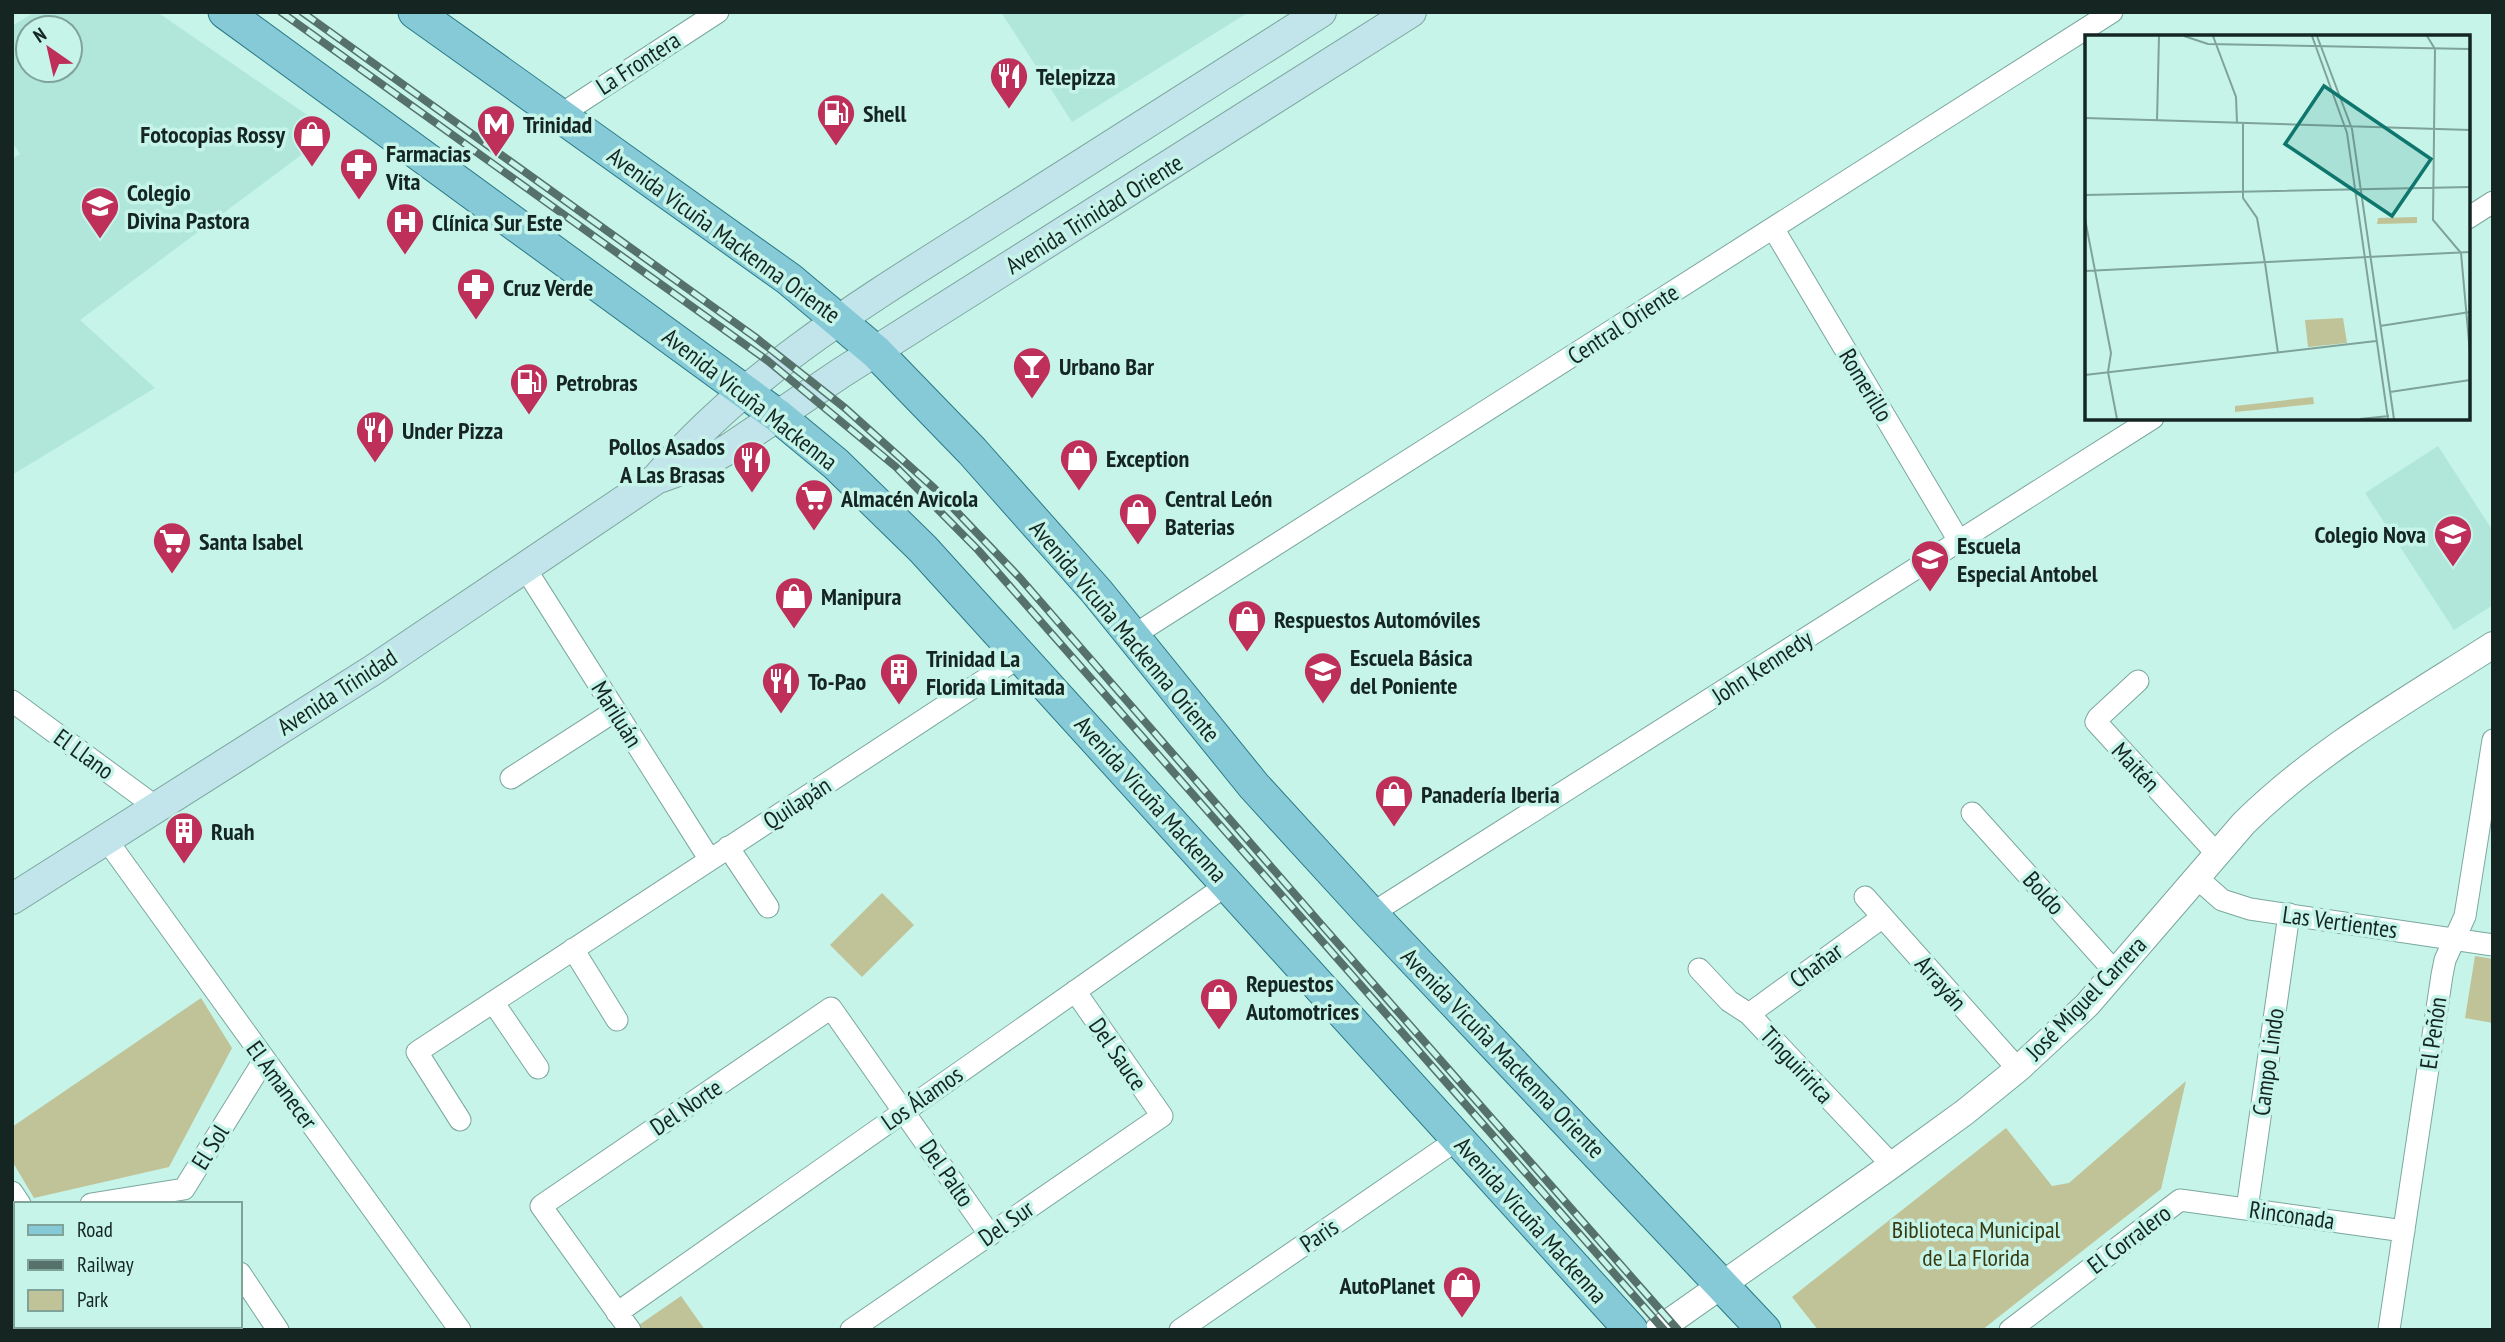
<svg xmlns="http://www.w3.org/2000/svg" width="2505" height="1342" viewBox="0 0 2505 1342" font-family="'PT Sans Narrow',sans-serif">
<rect width="100%" height="100%" fill="#c6f4e9"/>
<!-- built -->
<path fill="#b1e7db" fill-rule="evenodd" d="M35 12H157L332 132 80 320 155 388 12 475V159L20 154 12 142V26ZM28 28H70V70H28Z
M1001 12H1249L1072 122Z
M2438 446 2493 531V605L2454 630 2365 493Z"/>
<!-- green -->
<path fill="#c0c398" d="M882 893 914 925 862 977 830 945Z
M2475 956 2493 959V1023L2465 1018Z
M201 998 232 1048 169 1167 34 1198 12 1161V1127Z
M2186 1081 2161 1189 1982 1330H1818L1792 1297 2006 1128 2052 1186 2069 1183Z
M681 1296 705 1330H642L639 1325Z"/>
<g fill="none" stroke-linecap="round" stroke-linejoin="round">
<!-- minor casing -->
<g stroke="#7ca79e" stroke-width="23">
<path id="minor" d="M560 115 718 12
M2468 218 2493 202
M1773 228 1959 541
M525 568 710 860
M1134 635 2112 12
M2138 681 2098 718 2096 722 2217 854
M12 701 156 807
M511 778 615 711
M1972 813 2116 973
M106 839 460 1330
M728 847 768 907
M2197 878 2222 900 2250 909 2493 945
M1865 897 2018 1069
M1371 914 2153 418
M573 949 617 1020
M1699 969 1729 1001 1749 1014 1892 1165
M493 1002 538 1068
M1749 1014 1883 917
M460 1120 417 1052 1021 656
M12 1192 20 1204
M91 1204 184 1189 264 1060
M2247 1209 2289 914
M240 1273 278 1330
M617 1313 1228 884
M100 1326 102 1330
M630 1330 541 1206 831 1008 990 1235
M851 1330 1162 1116 1075 991
M1180 1330 1458 1139
M2010 1330 2180 1200 2404 1231
M2389 1330 2442 975 2445 960 2465 916 2493 740"/>
</g>
<!-- tertiary casing -->
<g stroke="#7ca79e" stroke-width="28">
<path id="tertiary" d="M1658 1330 1892 1165 1965 1112 2018 1069 2087 1005 2244 823C2317 751 2407 700 2493 645"/>
</g>
<!-- secondary casing -->
<g stroke="#7ca79e" stroke-width="32">
<path id="secondary" d="M656 479C747 372 869 299 986 225 1097 154 1209 83 1321 12
M12 899 373 670 656 479 709 460 730 448 841 373 1411 12"/>
</g>
<!-- primary casing -->
<g stroke="#2a7987" stroke-width="35">
<path id="primary" d="M225 12 778 416 836 464 923 549 1631 1330
M415 12 789 279 876 352 972 451 1097 592 1254 786 1371 914 1764 1330"/>
</g>
<!-- minor -->
<use href="#minor" stroke="#fff" stroke-width="21"/>
<!-- tertiary -->
<use href="#tertiary" stroke="#fff" stroke-width="26"/>
<!-- secondary -->
<use href="#secondary" stroke="#c2e4eb" stroke-width="30"/>
<!-- primary -->
<use href="#primary" stroke="#86cad7" stroke-width="33"/>
<!-- rail casing -->
<g stroke="#55716a" stroke-width="8">
<path id="rail" d="M281 12 768 361 896 467 978 550 1664 1330
M302 12 755 337 845 408 934 488 1020 578 1320 923 1678 1330"/>
</g>
<!-- rail -->
<use href="#rail" stroke="#c6f4e9" stroke-width="5" stroke-dasharray="16" stroke-linecap="butt"/>
</g>
<!-- icons -->
<defs>
<g id="restaurant-pin" transform="scale(2.0125)"><path d="M0 17L-7.5 6A9.5 9.5 0 1 1 7.5 6Z" fill="#be2f5a" stroke="#c6f4e9"/><path d="M-5-6h1v4h1v-4h1v4h1v-4h1v5L-1.5 .5V6h-2V.5L-5-1ZM5-6V6H3V1.5H1.5Q1.5-4 5-6Z" fill="#fff"/></g>
<g id="fuel-pin" transform="scale(2.0125)"><path d="M0 17L-7.5 6A9.5 9.5 0 1 1 7.5 6Z" fill="#be2f5a" stroke="#c6f4e9"/><path d="M-5.5-6h7V0h2V4h1.3V-2.5L3-4.5l.8-.8L6-3V5H2.5V1h-1V6h-7ZM-4.2-4.7v3.2H.2V-4.7Z" fill="#fff"/></g>
<g id="metro-pin" transform="scale(2.0125)"><path d="M0 17L-7.5 6A9.5 9.5 0 1 1 7.5 6Z" fill="#be2f5a" stroke="#c6f4e9"/><path d="M-5.5 5V-5H-3L0 0L3-5H5.5V5H3V-.5L0 4L-3-.5V5Z" fill="#fff"/></g>
<g id="shop-pin" transform="scale(2.0125)"><path d="M0 17L-7.5 6A9.5 9.5 0 1 1 7.5 6Z" fill="#be2f5a" stroke="#c6f4e9"/><path d="M-5-2.5h2.3a2.7 3.5 0 0 1 5.4 0H5L5.5 6h-11ZM-1.5-2.5h3a1.5 2.3 0 0 0-3 0Z" fill="#fff"/></g>
<g id="pharmacy-pin" transform="scale(2.0125)"><path d="M0 17L-7.5 6A9.5 9.5 0 1 1 7.5 6Z" fill="#be2f5a" stroke="#c6f4e9"/><path d="M-2-6h4v4h4v4h-4v4h-4v-4h-4v-4h4Z" fill="#fff"/></g>
<g id="school-pin" transform="scale(2.0125)"><path d="M0 17L-7.5 6A9.5 9.5 0 1 1 7.5 6Z" fill="#be2f5a" stroke="#c6f4e9"/><path d="M0-5L7-2L0 1L-7-2ZM-4 1L0 2.5L4 1V4Q0 6-4 4Z" fill="#fff"/></g>
<g id="hospital-pin" transform="scale(2.0125)"><path d="M0 17L-7.5 6A9.5 9.5 0 1 1 7.5 6Z" fill="#be2f5a" stroke="#c6f4e9"/><path d="M-5-5h3v3.5h4V-5h3V5h-3V1.5h-4V5h-3Z" fill="#fff"/></g>
<g id="bar-pin" transform="scale(2.0125)"><path d="M0 17L-7.5 6A9.5 9.5 0 1 1 7.5 6Z" fill="#be2f5a" stroke="#c6f4e9"/><path d="M-6-5H6L.8 .8V4.5H3.5V6h-7V4.5H-.8V.8Z" fill="#fff"/></g>
<g id="supermarket-pin" transform="scale(2.0125)"><path d="M0 17L-7.5 6A9.5 9.5 0 1 1 7.5 6Z" fill="#be2f5a" stroke="#c6f4e9"/><path d="M-6-5.5h2.5l.6 2H6L4.5 2H-2.5L-4.4-4H-6ZM-1.5 3.2a1.3 1.3 0 1 0 .1 0ZM3 3.2a1.3 1.3 0 1 0 .1 0Z" fill="#fff"/></g>
<g id="building-pin" transform="scale(2.0125)"><path d="M0 17L-7.5 6A9.5 9.5 0 1 1 7.5 6Z" fill="#be2f5a" stroke="#c6f4e9"/><path d="M-4-6H4V6H1V3H-1V6H-4ZM-2.5-4.3h1.7v1.8h-1.7ZM.8-4.3h1.7v1.8H.8ZM-2.5-1h1.7V.8h-1.7ZM.8-1h1.7V.8H.8Z" fill="#fff"/></g>
</defs>
<g fill-rule="evenodd">
<use href="#restaurant-pin" x="1009" y="76"/>
<use href="#fuel-pin" x="836" y="113"/>
<use href="#metro-pin" x="496" y="124"/>
<use href="#shop-pin" x="312" y="134"/>
<use href="#pharmacy-pin" x="359" y="167"/>
<use href="#school-pin" x="100" y="206"/>
<use href="#hospital-pin" x="405" y="222"/>
<use href="#pharmacy-pin" x="476" y="287"/>
<use href="#bar-pin" x="1032" y="366"/>
<use href="#fuel-pin" x="529" y="382"/>
<use href="#restaurant-pin" x="375" y="430"/>
<use href="#shop-pin" x="1079" y="458"/>
<use href="#restaurant-pin" x="752" y="460"/>
<use href="#supermarket-pin" x="814" y="498"/>
<use href="#shop-pin" x="1138" y="512"/>
<use href="#school-pin" x="2453" y="534"/>
<use href="#supermarket-pin" x="172" y="541"/>
<use href="#school-pin" x="1930" y="559"/>
<use href="#shop-pin" x="794" y="596"/>
<use href="#shop-pin" x="1247" y="619"/>
<use href="#school-pin" x="1323" y="671"/>
<use href="#building-pin" x="899" y="672"/>
<use href="#restaurant-pin" x="781" y="681"/>
<use href="#shop-pin" x="1394" y="794"/>
<use href="#building-pin" x="184" y="831"/>
<use href="#shop-pin" x="1219" y="997"/>
<use href="#shop-pin" x="1462" y="1285"/>
</g>
<g text-anchor="middle" dominant-baseline="central" stroke-width="7" stroke-linejoin="round" paint-order="stroke">
<!-- street labels -->
<g font-size="24" fill="#152622" stroke="#c6f4e9">
<text transform="translate(638 63) rotate(-33)">La Frontera</text>
<text transform="translate(1094 214) rotate(-32)">Avenida Trinidad Oriente</text>
<text transform="translate(724 235) rotate(36)">Avenida Vicuña Mackenna Oriente</text>
<text transform="translate(1623 324) rotate(-33)">Central Oriente</text>
<text transform="translate(1866 385) rotate(59)">Romerillo</text>
<text transform="translate(750 399) rotate(38)">Avenida Vicuña Mackenna</text>
<text transform="translate(1125 631) rotate(50)">Avenida Vicuña Mackenna Oriente</text>
<text transform="translate(1762 667) rotate(-33)">John Kennedy</text>
<text transform="translate(337 692) rotate(-33)">Avenida Trinidad</text>
<text transform="translate(617 714) rotate(58)">Mariluán</text>
<text transform="translate(84 754) rotate(36)">El Llano</text>
<text transform="translate(2136 767) rotate(47)">Maitén</text>
<text transform="translate(1151 799) rotate(48)">Avenida Vicuña Mackenna</text>
<text transform="translate(797 803) rotate(-33)">Quilapán</text>
<text transform="translate(2044 893) rotate(48)">Boldo</text>
<text transform="translate(2340 922) rotate(8)">Las Vertientes</text>
<text transform="translate(1816 965) rotate(-36)">Chañar</text>
<text transform="translate(1941 983) rotate(49)">Arrayán</text>
<text transform="translate(2086 998) rotate(-46)">José Miguel Carrera</text>
<text transform="translate(2433 1033) rotate(-82)">El Peñón</text>
<text transform="translate(1503 1053) rotate(46)">Avenida Vicuña Mackenna Oriente</text>
<text transform="translate(1118 1054) rotate(55)">Del Sauce</text>
<text transform="translate(2268 1062) rotate(-82)">Campo Lindo</text>
<text transform="translate(1797 1065) rotate(47)">Tinguiririca</text>
<text transform="translate(282 1085) rotate(54)">El Amanecer</text>
<text transform="translate(922 1098) rotate(-35)">Los Álamos</text>
<text transform="translate(686 1107) rotate(-34)">Del Norte</text>
<text transform="translate(210 1147) rotate(-58)">El Sol</text>
<text transform="translate(947 1173) rotate(55)">Del Palto</text>
<text transform="translate(2292 1215) rotate(8)">Rinconada</text>
<text transform="translate(1531 1220) rotate(48)">Avenida Vicuña Mackenna</text>
<text transform="translate(1006 1223) rotate(-35)">Del Sur</text>
<text transform="translate(1319 1235) rotate(-34)">Paris</text>
<text transform="translate(2129 1239) rotate(-37)">El Corralero</text>
</g>
<!-- poi labels -->
<g font-size="24" font-weight="bold" fill="#152622" stroke="#c6f4e9" text-anchor="start">
<text x="1036" y="76">Telepizza</text>
<text x="863" y="113">Shell</text>
<text x="523" y="124">Trinidad</text>
<text x="285" y="134" text-anchor="end">Fotocopias Rossy</text>
<text x="386" y="153">Farmacias<tspan x="386" dy="28">Vita</tspan></text>
<text x="127" y="192">Colegio<tspan x="127" dy="28">Divina Pastora</tspan></text>
<text x="432" y="222">Clínica Sur Este</text>
<text x="503" y="287">Cruz Verde</text>
<text x="1059" y="366">Urbano Bar</text>
<text x="556" y="382">Petrobras</text>
<text x="402" y="430">Under Pizza</text>
<text x="725" y="446" text-anchor="end">Pollos Asados<tspan x="725" dy="28">A Las Brasas</tspan></text>
<text x="1106" y="458">Exception</text>
<text x="841" y="498">Almacén Avicola</text>
<text x="1165" y="498">Central León<tspan x="1165" dy="28">Baterias</tspan></text>
<text x="2426" y="534" text-anchor="end">Colegio Nova</text>
<text x="199" y="541">Santa Isabel</text>
<text x="1957" y="545">Escuela<tspan x="1957" dy="28">Especial Antobel</tspan></text>
<text x="821" y="596">Manipura</text>
<text x="1274" y="619">Respuestos Automóviles</text>
<text x="1350" y="657">Escuela Básica<tspan x="1350" dy="28">del Poniente</tspan></text>
<text x="926" y="658">Trinidad La<tspan x="926" dy="28">Florida Limitada</tspan></text>
<text x="808" y="681">To-Pao</text>
<text x="1421" y="794">Panadería Iberia</text>
<text x="211" y="831">Ruah</text>
<text x="1246" y="983">Repuestos<tspan x="1246" dy="28">Automotrices</tspan></text>
<text x="1435" y="1285" text-anchor="end">AutoPlanet</text>
</g>
<!-- park labels -->
<g font-size="24" fill="#38390f" stroke="#c6f4e9">
<text x="1976" y="1229">Biblioteca Municipal<tspan x="1976" dy="28">de La Florida</tspan></text>
</g>
</g>
<!-- overview -->
<g transform="translate(2085 35)">
<rect width="385" height="385" fill="#c6f4e9"/>
<path d="M332 182V188L292 189 293 183ZM258 283 262 308 223 312 220 285ZM228 362 229 369 150 377V371Z" fill="#c0c398"/>
<path fill="none" stroke="#7fa299" stroke-width="2" d="M99 1 123 9M128 1 151 62 152 88M227 1 262 98 303 384M232 1 267 94 309 384M342 1 350 14 348 185 376 218 385 318M123 9 385 14M0 83 385 95M72 86 74 1M158 87V163L172 183 180 228M0 160 385 152M0 184 26 318 23 337 32 384M180 228 193 318M0 236 385 217M295 291 385 277M0 340 291 306M305 357 385 345M275 384 304 381"/>
<path fill="#0f766e" fill-opacity="0.15" stroke="#0f766e" stroke-width="3.5" d="M239 51 346 124 307 181 200 109Z"/>
<rect width="385" height="385" fill="none" stroke="#152622" stroke-width="3.5"/>
</g>
<!-- border -->
<rect width="2505" height="1342" fill="none" stroke="#152622" stroke-width="28"/>
<!-- legend -->
<rect x="14" y="1202" width="228" height="126" fill="#c6f4e9" stroke="#7fa299" stroke-width="2"/>
<rect x="28" y="1225" width="35" height="10" fill="#86cad7" stroke="#7fa299" stroke-width="2"/>
<text x="77" y="1237" font-size="21" fill="#152622">Road</text>
<rect x="28" y="1260" width="35" height="10" fill="#55716a" stroke="#7fa299" stroke-width="2"/>
<text x="77" y="1272" font-size="21" fill="#152622">Railway</text>
<rect x="28" y="1290" width="35" height="21" fill="#c0c398" stroke="#7fa299" stroke-width="2"/>
<text x="77" y="1307" font-size="21" fill="#152622">Park</text>
<!-- north arrow -->
<g transform="translate(49 49) rotate(326)"><circle r="33" fill="#c6f4e9" stroke="#7fa299" stroke-width="2"/>
<path d="M0-5L12 26L0 18L-12 26Z" fill="#be2f5a"/>
<text y="-10" font-size="19" font-weight="bold" text-anchor="middle" fill="#152622">N</text>
</g>
</svg>
